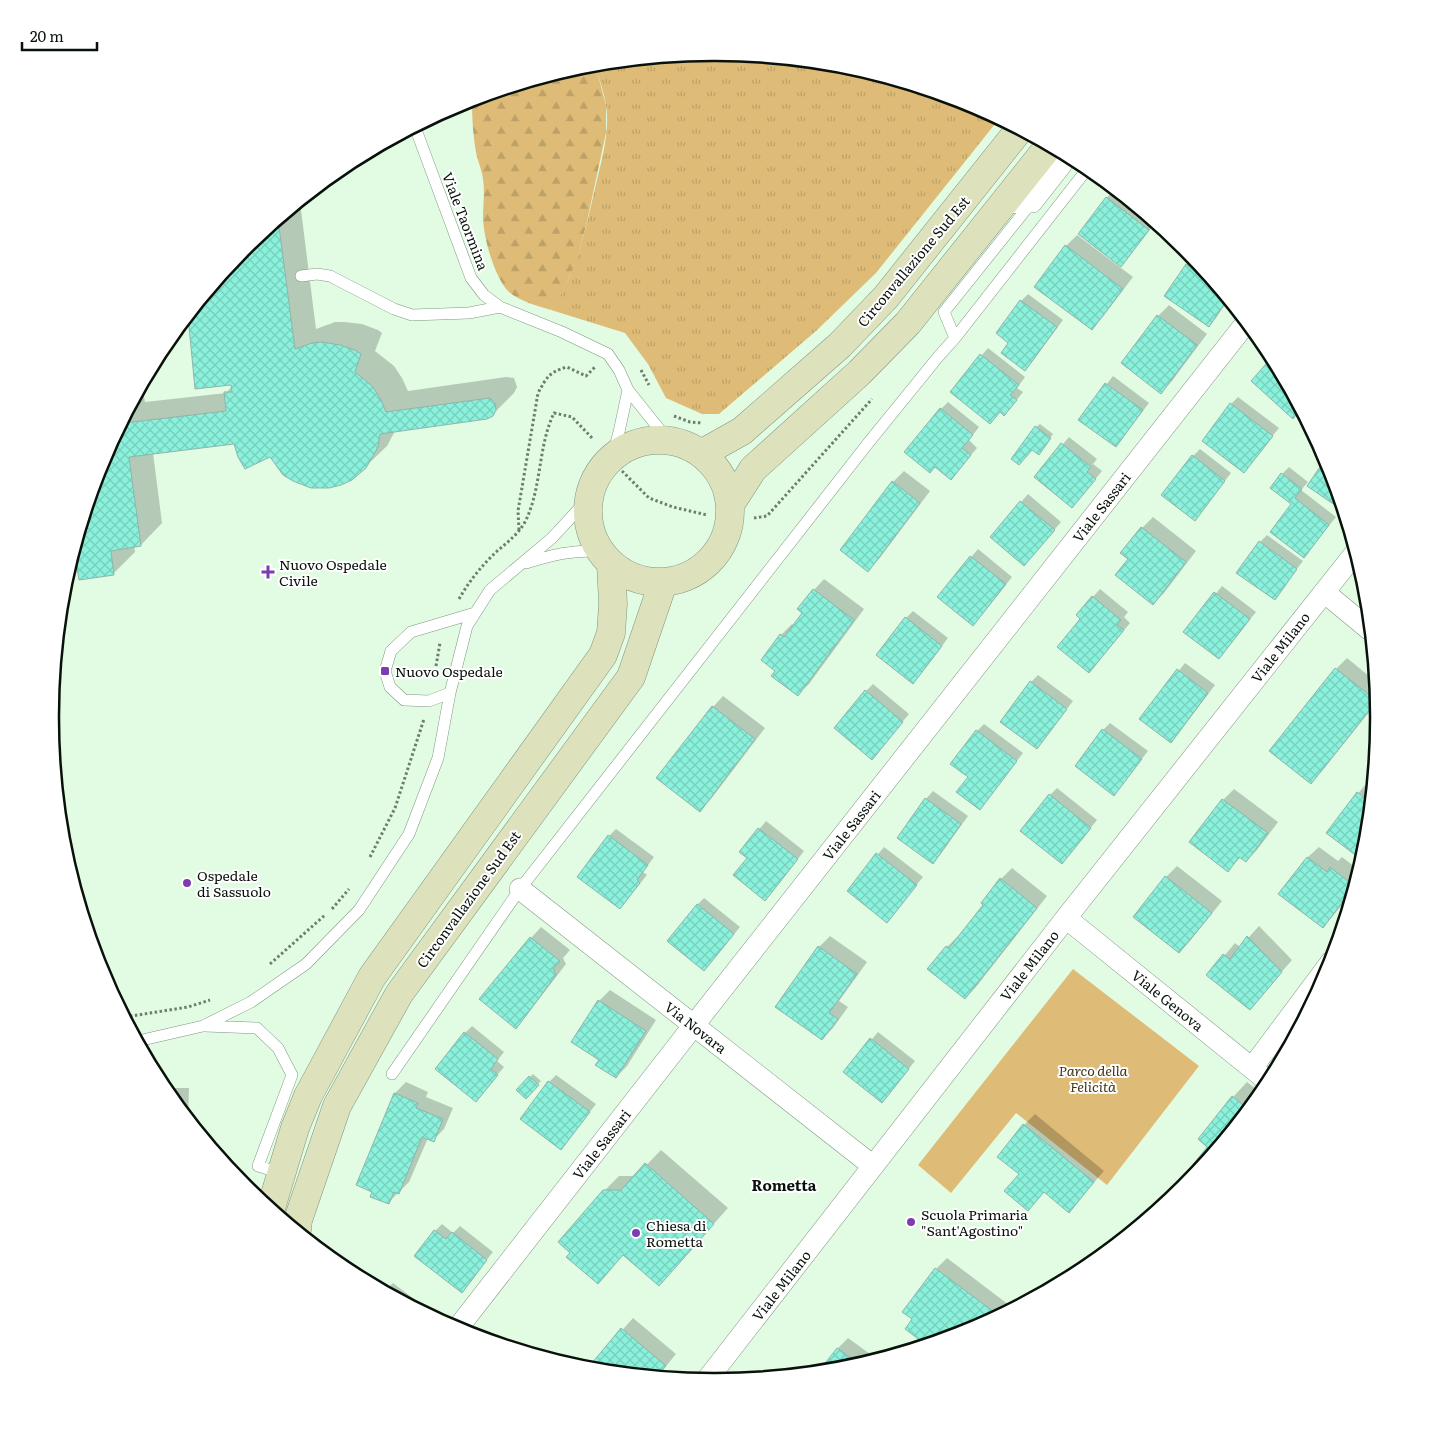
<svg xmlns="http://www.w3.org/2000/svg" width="1429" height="1434" viewBox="0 0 1429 1434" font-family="Literata,serif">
<defs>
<pattern id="grass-tufts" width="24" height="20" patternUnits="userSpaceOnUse" patternTransform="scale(1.25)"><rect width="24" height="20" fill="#debc77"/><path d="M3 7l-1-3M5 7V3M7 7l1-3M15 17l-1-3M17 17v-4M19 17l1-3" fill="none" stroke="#bda166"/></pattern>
<pattern id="forest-firs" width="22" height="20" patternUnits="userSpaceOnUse" patternTransform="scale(1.25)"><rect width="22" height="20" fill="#debc77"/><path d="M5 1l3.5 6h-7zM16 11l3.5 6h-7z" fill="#bda166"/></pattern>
<pattern id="building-cross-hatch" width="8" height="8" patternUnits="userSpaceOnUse" patternTransform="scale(1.25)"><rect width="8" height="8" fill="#8af1dc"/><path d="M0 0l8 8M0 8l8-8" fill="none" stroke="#76cebb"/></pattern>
</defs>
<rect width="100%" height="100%" fill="#e2fce4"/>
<!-- grass -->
<path fill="url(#grass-tufts)" d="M715 53 844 65 969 103 999 119 876 273 816 331 719 414H702L666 398 648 364 625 333 551 310C577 272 586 228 596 184 602 159 610 131 606 105 604 91 598 77 595 64Z"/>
<!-- forest -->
<path fill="url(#forest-firs)" d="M595 64 606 105V133L586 226 576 262 562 293 551 310C538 306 519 301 509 292 495 279 483 237 483 217 483 204 485 192 483 179 482 171 479 164 477 157 473 138 472 119 472 99L585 65Z"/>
<!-- green -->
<path fill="#debc77" d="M1073 969 1199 1066 1107 1185 1016 1113 951 1193 918 1165Z"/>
<!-- shadow -->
<path fill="#0003" d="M1114 191 1155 223 1128 258 1106 198Z
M300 202 316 329 335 322H344L362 324 378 330 382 333 375 351 394 366 402 378 408 391 506 377 514 378 517 387 514 393 492 415 395 431 387 446 365 467 270 456 235 443 153 453 162 523 141 545 134 546 135 552 114 573 76 554H73L101 462 142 385 145 402 226 393 234 384 189 315 245 247Z
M1077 235 1133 277 1102 318 1091 329 1066 246Z
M1193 258 1228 300 1216 318 1209 325 1187 265Z
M1028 294 1063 320 1032 362 1025 369 1010 342 1021 301Z
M1169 305 1207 334 1172 381 1161 392 1158 316Z
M988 348 1025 377 1017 388 1023 392 1011 407 1000 411 951 392Z
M1113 376 1149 403 1116 446 1080 419Z
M1238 397 1279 428 1244 471 1231 404Z
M948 402 979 427 969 440 977 448 951 479 941 409Z
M1040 424 1053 434 1042 450 1036 427Z
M1069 437 1097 459 1093 464 1102 471 1079 499 1035 477Z
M1200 449 1231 473 1195 519 1193 456Z
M1289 467 1308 482 1301 490 1336 517 1304 556 1293 503 1282 474Z
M904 471 930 491 879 559 868 570 893 482Z
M1028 494 1061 522 1031 557 991 537Z
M1153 517 1196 551 1164 593 1153 604 1129 559 1142 528Z
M1267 535 1303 561 1274 598 1260 542Z
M978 549 1012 577 980 617 938 597Z
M824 579 864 609 809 684 798 694 777 670 781 635 792 624 794 626 804 612 814 590Z
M1222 586 1256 612 1219 658 1185 632Z
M1100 589 1128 612 1124 617 1130 623 1096 664 1082 619 1077 615Z
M913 611 948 638 920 675 906 618Z
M1347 658 1375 681 1377 702 1322 771 1311 782 1336 669Z
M1185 663 1215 685 1178 734 1140 719Z
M1038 675 1073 701 1037 748 1031 682Z
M873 684 909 714 872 758 866 691Z
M723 696 765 728 711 799 700 810 713 707Z
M1110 723 1148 751 1114 794 1103 730Z
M984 724 1023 753 980 808 970 777 977 731Z
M1365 785 1372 790 1366 847 1362 859 1327 832Z
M1057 788 1097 820 1062 863 1050 795Z
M1234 789 1278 822 1257 850 1246 861 1241 857 1228 870 1191 842 1223 800Z
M933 791 968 816 940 855 933 862 898 838 926 799Z
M766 821 804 851 772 892 749 858 741 851Z
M616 829 654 857 643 872 647 875 620 908 609 836Z
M884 847 923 877 887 921 848 890Z
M1319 847 1338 861 1342 857 1359 870 1353 891 1333 916 1323 927 1280 894 1308 857Z
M1177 866 1222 901 1190 941 1179 952 1135 917 1166 877Z
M1012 868 1047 896 976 987 965 998 947 947 958 936 959 937 985 904 1001 879Z
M704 898 740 927 711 962 697 905Z
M1259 926 1292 960 1250 1008 1208 975 1235 943 1240 947Z
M541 927 570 950 563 958 566 964 526 1016 515 1027 531 938Z
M830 936 867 962 839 1001 848 1007 833 1028 822 1039 819 947Z
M610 990 656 1020 627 1066 616 1077 600 1060 599 1001Z
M472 1026 504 1052 497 1061 504 1067 476 1100 465 1033Z
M878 1032 915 1061 889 1094 845 1072Z
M533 1074 541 1081 526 1097 518 1090Z
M556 1075 596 1104 561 1149 549 1082Z
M406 1082 428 1092 426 1097 453 1108 444 1129 433 1140 428 1138 409 1182 388 1203 395 1093Z
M1247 1082 1261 1093 1184 1187 1164 1203 1209 1146 1233 1097Z
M163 1088H189L188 1118Z
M1035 1114 1104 1171 1069 1211 1045 1191 1028 1209 1021 1174 1024 1125Z
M661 1150 728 1208 659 1285 624 1254 598 1282 604 1191 619 1176H636Z
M442 1224 453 1233 460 1226 493 1252 462 1291 435 1231Z
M947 1258 1013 1308 969 1331 927 1344 906 1329 914 1319 936 1269Z
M393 1283 435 1315 434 1317 385 1291Z
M633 1318 676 1354 658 1376 588 1369Z
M848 1338 877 1359 844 1369 821 1371 837 1349Z"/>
<!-- building -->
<path fill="url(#building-cross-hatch)" stroke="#90b5ac" d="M1106 197 1149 230 1121 267 1078 234Z
M278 219 295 349 312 343 322 342 340 345 357 351 361 354 355 372 373 387 381 400 386 412 490 398 495 403 496 410 493 416 487 419 380 434 378 447 366 468 352 480 341 485 329 488H311L293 481 283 475 270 457 245 469 238 457 234 444 129 457 141 546 111 551 114 575 79 580 75 555H72L101 462 124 420V423L226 411 224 392H232L231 385 195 389 188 316 245 247Z
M1065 245 1123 289 1092 330 1034 287Z
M1186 264 1214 284 1227 300 1209 327 1164 296Z
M1020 300 1057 327 1025 371 1001 353 1008 343 996 333Z
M1157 315 1197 345 1161 394 1121 363Z
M980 354 1019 385 1010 395 1017 400 1004 416 1000 412 990 424 950 392Z
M1272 357 1300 410 1293 419 1251 381Z
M1105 383 1143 410 1116 447 1078 420Z
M1230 403 1273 436 1244 473 1202 441Z
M940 408 973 435 962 448 971 455 951 480 935 467 930 473 904 452Z
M1035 426 1051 438 1039 455 1032 450 1019 465 1011 459Z
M1061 443 1091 467 1087 472 1096 479 1072 508 1034 477Z
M1192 455 1225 481 1195 521 1161 495Z
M1326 458 1329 463 1342 510 1307 486Z
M1281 473 1302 489 1295 498 1329 525 1304 558 1270 532 1291 504 1270 488Z
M892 481 920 503 868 572 840 550Z
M1020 501 1055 530 1024 566 990 537Z
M1141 527 1186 562 1153 605 1115 575 1128 559 1120 553Z
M1259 541 1297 569 1275 600 1236 573Z
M970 556 1006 584 973 626 937 597Z
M813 589 854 620 798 696 771 676 775 671 761 660 780 634 784 637 802 613 797 609Z
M1214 592 1250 619 1219 659 1183 632Z
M1092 596 1121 620 1117 625 1124 630 1089 673 1057 647 1080 619 1076 615Z
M905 617 942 646 913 684 876 655Z
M1335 668 1377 701 1311 784 1269 751Z
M1177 669 1208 693 1171 743 1139 719Z
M1030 681 1067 709 1037 749 1000 722Z
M865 690 903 722 872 760 834 728Z
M712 706 755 739 700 812 656 778Z
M1102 729 1142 759 1114 796 1075 766Z
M976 730 1017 761 980 810 956 792 968 777 950 764Z
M1357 792 1371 802 1366 847 1362 860 1326 833Z
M1049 794 1091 828 1062 864 1020 831Z
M925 798 961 824 933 864 897 838Z
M1222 799 1268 833 1246 862 1239 857 1228 872 1189 842Z
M758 828 798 859 765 901 733 875 747 858 739 852Z
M608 835 648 865 637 880 640 883 620 909 577 877Z
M876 853 917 885 887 923 847 891Z
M1307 857 1327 872 1330 867 1354 886 1323 928 1278 894Z
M1165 876 1212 913 1179 953 1133 917Z
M1000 878 1037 908 965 999 927 969 946 946 949 948 983 905 981 903Z
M697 904 734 934 704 971 667 941Z
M1247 936 1282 972 1250 1010 1206 975 1223 954 1230 959Z
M530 937 560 961 553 969 556 975 516 1029 479 999Z
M818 946 857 974 829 1013 838 1019 822 1040 775 1007Z
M598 1000 646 1031 616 1078 595 1065 599 1060 571 1042Z
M464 1032 498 1059 491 1069 498 1075 476 1102 435 1069Z
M870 1038 909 1069 882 1103 843 1072Z
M529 1076 539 1085 526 1099 516 1090Z
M548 1081 590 1112 561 1150 520 1119Z
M394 1093 418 1103 416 1108 443 1119 434 1142 422 1137 399 1194 394 1192 389 1204 370 1197 372 1192 356 1185Z
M1232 1096 1248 1109 1184 1187 1159 1207 1207 1147 1198 1139Z
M1023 1124 1094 1182 1069 1213 1044 1192 1028 1211 1004 1191 1019 1174 997 1157Z
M645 1163 714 1224 659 1286 623 1255 598 1284 566 1257 570 1253 558 1242 603 1190H621Z
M434 1230 446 1239 452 1232 487 1260 462 1293 414 1256Z
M935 1268 998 1315 969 1331 925 1344 905 1329 912 1319 902 1312Z
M621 1328 666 1366 657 1376 587 1369Z
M837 1348 859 1364 844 1369 819 1371Z"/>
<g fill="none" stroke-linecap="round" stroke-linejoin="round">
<!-- service casing -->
<g stroke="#7f9681" stroke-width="12">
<path id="service" d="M415 127 471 278 484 295 500 307 562 332 608 354 619 370 628 390
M301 276 317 274 330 276 394 309 412 315 469 313 500 307
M955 338 1088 168
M612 457 619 432 628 390 668 440
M526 563C552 555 571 550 599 551
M450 693 429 701 404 700 390 687 385 671 391 651 411 632 475 613
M205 1026 257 1028 278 1048 292 1075 258 1166 281 1173
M138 1041 203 1026 251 1002 306 964 359 910 409 834 438 758 450 693 467 626 490 590 552 538 588 499
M392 1074 520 889 869 442 938 357 955 338 944 312 1032 202"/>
</g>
<!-- minor casing -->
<g stroke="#7f9681" stroke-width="22">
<path id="minor" d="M1004 203 1032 202 1068 156
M1324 592 1370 630
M520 889 873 1166
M1066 918 1269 1082
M1252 1068 1331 962
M457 1329 694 1025 1246 323
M706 1381 1066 918 1356 552"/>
</g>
<!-- secondary casing -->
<g stroke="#7f9681" stroke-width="29">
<path id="secondary" d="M588 511a71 71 0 1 1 142 0a71 71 0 1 1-142 0Z
M701 454 742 431 840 345 886 297 1019 130
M730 505 753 469 859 373 908 323 1049 146
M271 1208 295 1128 308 1096 372 977 603 655 611 633 613 604 611 564
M297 1230 298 1220 337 1106 399 994 631 677 663 583"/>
</g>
<!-- path -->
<path stroke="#6d7e6f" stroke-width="3" stroke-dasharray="2.5 2.5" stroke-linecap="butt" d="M641 370 649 385
M674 416 690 422 702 423
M622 471 649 498 673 507 707 515
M754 518 767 516 872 399
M519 530 518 511 538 393C547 377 549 372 567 367L586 376 595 367
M459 599C468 583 479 569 492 556 503 545 518 536 526 520 542 486 538 446 554 413L572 417 593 439
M436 666 440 643
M370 857 395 808 424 719
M332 909 349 889
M270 964 325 915
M125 1017 188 1007 210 1000"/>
<!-- service -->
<use href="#service" stroke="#fff" stroke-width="11"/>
<!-- minor -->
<use href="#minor" stroke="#fff" stroke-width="21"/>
<!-- secondary -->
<use href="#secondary" stroke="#dde1bc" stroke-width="28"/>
</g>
<!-- markers -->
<g fill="#7d3db1" stroke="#fff" stroke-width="2">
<path d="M265.5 564.5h5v5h5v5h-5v5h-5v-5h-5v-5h5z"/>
<rect x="380" y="666" width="10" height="10" rx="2.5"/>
<circle cx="187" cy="883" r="5"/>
<circle cx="911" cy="1222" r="5"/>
<circle cx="636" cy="1233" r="5"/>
</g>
<g text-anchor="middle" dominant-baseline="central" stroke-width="4" stroke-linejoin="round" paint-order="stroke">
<!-- street labels -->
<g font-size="14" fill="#09120a" stroke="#fff">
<text transform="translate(466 221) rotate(69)">Viale Taormina</text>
<text transform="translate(913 261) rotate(-50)">Circonvallazione Sud Est</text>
<text transform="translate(1101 507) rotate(-52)">Viale Sassari</text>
<text transform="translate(1280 647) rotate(-52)">Viale Milano</text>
<text transform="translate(851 825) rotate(-52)">Viale Sassari</text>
<text transform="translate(468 899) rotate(-54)">Circonvallazione Sud Est</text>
<text transform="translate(1029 965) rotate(-52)">Viale Milano</text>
<text transform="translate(1168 1000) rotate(39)">Viale Genova</text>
<text transform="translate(696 1027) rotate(38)">Via Novara</text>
<text transform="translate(601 1144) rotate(-52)">Viale Sassari</text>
<text transform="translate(781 1285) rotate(-52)">Viale Milano</text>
</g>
<!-- poi labels -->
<g font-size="14" fill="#09120a" stroke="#fff" text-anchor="start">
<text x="279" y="564">Nuovo Ospedale<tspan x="279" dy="16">Civile</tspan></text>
<text x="395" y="671">Nuovo Ospedale</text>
<text x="197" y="875">Ospedale<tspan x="197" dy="16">di Sassuolo</tspan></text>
<text x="921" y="1214">Scuola Primaria<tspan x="921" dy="16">"Sant'Agostino"</tspan></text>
<text x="646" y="1225">Chiesa di<tspan x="646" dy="16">Rometta</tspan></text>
</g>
<!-- park labels -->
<g font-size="14" font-style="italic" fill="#433313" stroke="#fff">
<text x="1093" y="1070">Parco della<tspan x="1093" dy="16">Felicità</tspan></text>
</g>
<!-- neighbourhood labels -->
<g font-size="15" font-weight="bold" fill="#09120a" stroke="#fff">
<text x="784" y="1184">Rometta</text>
</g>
</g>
<!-- crop -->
<path d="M0 0H1429V1434H0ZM714 61H715A655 655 0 0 1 1370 716V718A655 655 0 0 1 715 1373H714A655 655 0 0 1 59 718V716A655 655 0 0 1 714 61Z" fill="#fff" fill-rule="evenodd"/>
<path fill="none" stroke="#09120a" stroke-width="2.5" d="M714 61H715A655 655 0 0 1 1370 716V718A655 655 0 0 1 715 1373H714A655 655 0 0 1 59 718V716A655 655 0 0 1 714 61Z"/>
<!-- scale -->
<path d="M22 42v8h75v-8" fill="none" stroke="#09120a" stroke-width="2.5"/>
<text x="30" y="42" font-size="15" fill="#09120a" stroke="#ffffff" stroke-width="4" paint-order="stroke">20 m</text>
</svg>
